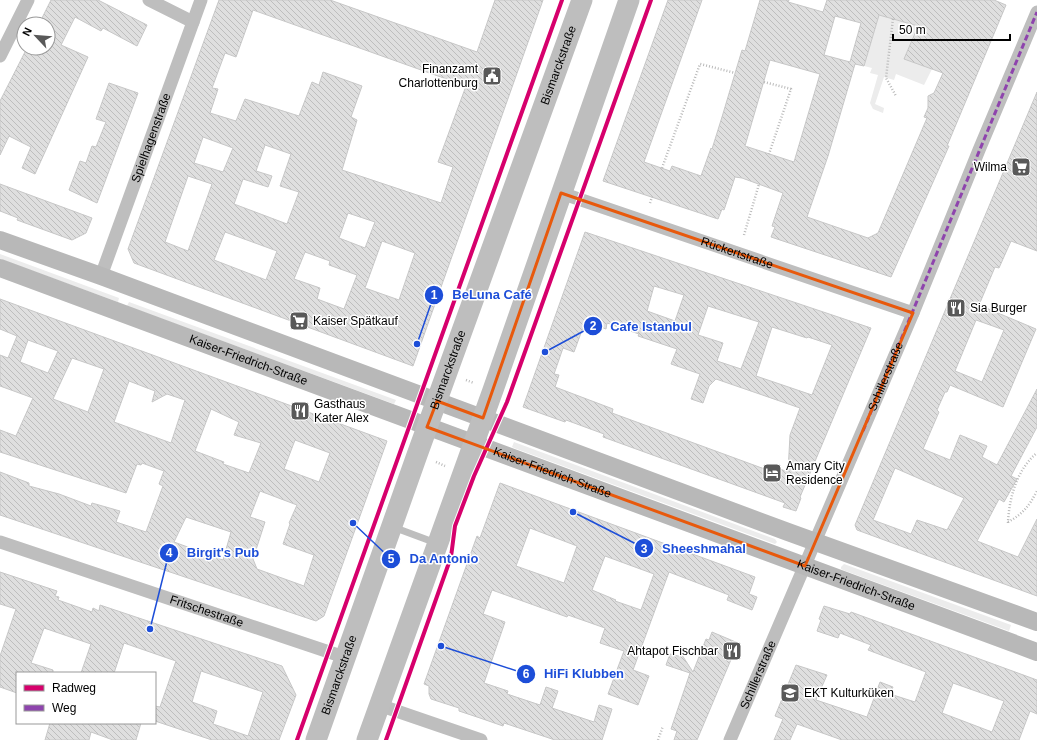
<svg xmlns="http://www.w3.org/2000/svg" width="1037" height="740" viewBox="0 0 1037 740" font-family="Arial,sans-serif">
<defs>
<pattern id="building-back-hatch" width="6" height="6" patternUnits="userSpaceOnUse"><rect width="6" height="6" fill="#dfdfdf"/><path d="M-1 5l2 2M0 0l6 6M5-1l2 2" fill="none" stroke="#bebebe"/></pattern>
</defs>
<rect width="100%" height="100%" fill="#fff"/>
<!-- grass -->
<path fill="#ececec" d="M879 15 917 26 904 59 932 69 924 85 896 74 894 80 884 77 875 104 884 108 883 113 873 109 870 103 878 75 870 73 872 68 864 66Z
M0 254 119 298 118 302 0 259Z
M129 302 396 400 394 404 127 306Z
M514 442 775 539 777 542 775 544 514 448 512 447Z
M844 564 1011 625 1009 631 843 570 841 569V567Z"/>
<!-- building -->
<path fill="url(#building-back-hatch)" stroke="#c7c7c7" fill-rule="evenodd" d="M51 0H98L147 25 137 46 103 28 101 31 75 17 61 45 88 57 35 174 22 168 31 147 9 136 0 155V101L27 48H48V24H39Z
M219 0H330L477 52 495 0H543L413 366 134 263 128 249ZM253 10 466 86 438 162 453 167 441 203 342 170 357 120 351 117 362 86 323 72 319 85 312 82 299 116 245 99 236 121 210 113 218 89 212 88 225 53 236 57ZM203 137 233 148 223 172 194 163ZM265 145 291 154 280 186 299 192 287 224 234 204 243 179 268 187 272 176 256 171ZM188 176 212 184 188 251 165 242ZM348 213 375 222 365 248 339 238ZM225 232 277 251 266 280 214 260ZM382 241 415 253 399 300 365 288ZM305 252 330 261 329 265 357 275 344 309 317 299 320 288 294 279Z
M668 0H702L644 162 670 171 672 166 701 176 711 148 712 149 722 117 742 50 745 51 760 0H789L788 2 823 12 827 0H994L1006 5 947 146H949L891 277 771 237 775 227 772 226 783 193 742 178 735 177 724 210 722 209 718 219 603 181ZM879 15 918 26 904 59 943 73 934 93 928 96V108L924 117 927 118 878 233 868 238 807 217 828 156 855 64 864 66ZM835 16 861 23 850 62 824 55ZM770 60 820 74 794 162 745 146Z
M109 83 138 93 97 203 69 190 80 161 86 163 92 146 96 147 106 122 96 119Z
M1037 92V251L1011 241 999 268 995 267 979 305 1036 329 1003 407 950 385 947 392H945L937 410 939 412 923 449 950 460 960 435 987 446 982 457 997 465 1037 389V427L1011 476 1017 479 1004 502 999 499 977 541 1018 557 1037 519V596L857 530 855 525ZM976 320 1004 330 982 382 955 371ZM895 468 964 498 947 530 917 520 911 534 873 520Z
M0 184 92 218 86 233 72 240 17 220 18 218 0 211Z
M585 232 871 328 800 497 801 498 796 511 783 507 785 503 603 437 604 434 566 420 565 422 523 407ZM654 286 684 295 675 321 647 311ZM708 306 759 322 741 369 717 361 723 343 698 335ZM585 322 606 329 607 323 639 334 638 336 677 349 671 364 700 374 691 399 703 403 709 386 716 379 800 408 790 435 788 472 772 466 770 471 612 413 613 409 555 387 559 375 554 374 563 348 574 352ZM772 327 807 338 808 337 832 345 812 395 756 376Z
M0 299 387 441 324 616 316 621 0 515V472L29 483V486L59 494 91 506 92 503 120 511 116 522 146 532 163 486 159 484 164 471 142 463 141 465 137 464 126 493 0 452V430L16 436 33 398 0 386V355L8 358 17 336 0 329ZM28 340 58 351 48 373 20 362ZM72 358 104 369 88 412 53 399ZM129 381 155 391 152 402 167 394 185 400 171 443 114 422ZM211 409 239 422 234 435 261 443 249 473 223 464 224 462 195 451ZM295 440 330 453 319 482 284 469ZM260 491 297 505 289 523 290 524 283 544 314 555 304 586 257 569 253 559 265 522 250 517ZM186 517 231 532 223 560 174 542Z
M500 483 755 577 749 594 757 597 752 610 727 600 729 595 669 572 633 670 649 676 638 705 608 694 624 651 600 643 605 628 568 615 567 617 492 590 483 614 505 622 484 683 508 691 507 694 540 705 546 687 558 691 552 708 594 722 599 705 612 709 602 740H555L504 723 503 726 480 718 459 711V708L431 699 429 694V686L424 684 477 536 480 538ZM530 528 577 546 564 583 516 566ZM605 556 654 574 641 610 615 601 616 600 592 590Z
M0 572 57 591 55 596 59 597 58 600 92 612 93 608 99 611 100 605 282 666 296 695 279 740H212L155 721V706L160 707 176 661 124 643 114 673H81L91 644 44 628 31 663 53 670V673H17V693L0 687V656L16 609 0 604ZM201 671 263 692 248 736 213 724 217 711 192 702Z
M824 606 850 614 851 612 1037 680V714L1030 711 1019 740H842L797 724 790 740H774L783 719 775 716 796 665 827 675 816 700 867 717 880 682 893 687 890 694 915 702 926 672 868 650 871 645 840 633 838 638 817 631 821 620 819 619ZM953 683 1004 701 992 732 942 713Z
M712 632 738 643 697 740H674L677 731 671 729 690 673 666 665 670 654 678 656 682 655 693 672 706 639 709 640Z
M50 723H141L136 740H113L91 732 89 740H45Z"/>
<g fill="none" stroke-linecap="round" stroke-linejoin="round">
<!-- path -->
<path stroke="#b9b9b9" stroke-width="2.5" stroke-dasharray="1 2" stroke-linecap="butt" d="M893 19 886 78 896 96
M764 82 791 89 769 154
M662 168 700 64 735 73
M650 203 652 197
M744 235 759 184
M466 380 474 383
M436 462 445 466
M1008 522C1023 514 1029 506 1037 491
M1008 523C1009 498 1017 469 1037 453
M658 740 663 726"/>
<!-- lane -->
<path stroke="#bebebe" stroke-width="7" d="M393 527 436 543"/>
<!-- street -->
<g stroke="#bebebe" stroke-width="13">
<path d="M149 0 193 22"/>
<path d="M0 56 28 0"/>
<path id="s1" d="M561 193 913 313"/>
<path id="s2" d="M101 276 201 0"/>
<path id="s3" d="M0 542 344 657"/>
<path d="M379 705 481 740"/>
<path id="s4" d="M730 740 913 313 979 150 1037 12"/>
</g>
<!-- secondary -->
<g stroke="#b8b8b8" stroke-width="18">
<path d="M0 240 101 276 788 532 1037 622"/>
<path id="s5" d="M0 268 1037 652"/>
</g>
<!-- primary -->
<g stroke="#bebebe" stroke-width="21">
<path id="s6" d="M316 740 417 455 582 0"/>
<path d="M367 740 493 390 629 0"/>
</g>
<!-- quiet -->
<path stroke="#8e44ad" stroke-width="3" stroke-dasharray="6 3" stroke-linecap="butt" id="s7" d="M863 431 1037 12"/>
<!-- cycleway casing -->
<g stroke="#fff" stroke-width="6">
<path id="cycleway" d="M297 740 562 0
M386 740 451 557 455 526 474 476 507 402 651 0"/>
</g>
<!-- cycleway -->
<use href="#cycleway" stroke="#d6006c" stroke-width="4"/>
</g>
<!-- marked area -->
<path fill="none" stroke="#e8590c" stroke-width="3" stroke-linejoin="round" d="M561 193 913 313 805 566 427 427 437 401 483 418Z"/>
<!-- icons -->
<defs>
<g id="civic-square" transform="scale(1)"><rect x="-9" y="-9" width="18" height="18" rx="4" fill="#595959" stroke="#fff"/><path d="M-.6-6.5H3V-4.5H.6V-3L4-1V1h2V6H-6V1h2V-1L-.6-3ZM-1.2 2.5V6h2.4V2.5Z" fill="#fff"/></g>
<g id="supermarket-square" transform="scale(1)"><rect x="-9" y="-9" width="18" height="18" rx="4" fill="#595959" stroke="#fff"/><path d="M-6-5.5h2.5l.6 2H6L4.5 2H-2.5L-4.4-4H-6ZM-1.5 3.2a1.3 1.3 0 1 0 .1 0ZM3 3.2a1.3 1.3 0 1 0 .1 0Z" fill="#fff"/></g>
<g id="restaurant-square" transform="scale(1)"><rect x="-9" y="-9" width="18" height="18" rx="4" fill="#595959" stroke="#fff"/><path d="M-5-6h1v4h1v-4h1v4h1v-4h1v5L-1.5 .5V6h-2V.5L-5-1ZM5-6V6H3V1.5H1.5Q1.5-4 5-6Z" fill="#fff"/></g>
<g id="hotel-square" transform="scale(1)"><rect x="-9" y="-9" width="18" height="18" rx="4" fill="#595959" stroke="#fff"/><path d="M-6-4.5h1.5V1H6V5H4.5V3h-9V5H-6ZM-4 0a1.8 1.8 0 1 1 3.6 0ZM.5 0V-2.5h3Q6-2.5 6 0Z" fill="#fff"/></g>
<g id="school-square" transform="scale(1)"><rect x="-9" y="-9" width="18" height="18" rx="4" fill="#595959" stroke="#fff"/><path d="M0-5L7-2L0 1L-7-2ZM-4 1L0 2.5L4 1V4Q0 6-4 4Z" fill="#fff"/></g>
</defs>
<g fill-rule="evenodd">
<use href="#civic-square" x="492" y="76"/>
<use href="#supermarket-square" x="1021" y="167"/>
<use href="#restaurant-square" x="956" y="308"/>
<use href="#supermarket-square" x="299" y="321"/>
<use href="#restaurant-square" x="300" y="411"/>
<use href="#hotel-square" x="772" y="473"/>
<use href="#restaurant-square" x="732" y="651"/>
<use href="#school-square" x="790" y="693"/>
</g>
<g text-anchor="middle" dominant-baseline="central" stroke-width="3" stroke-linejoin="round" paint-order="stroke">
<!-- street labels -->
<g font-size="12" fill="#000" stroke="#fff">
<text stroke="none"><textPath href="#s6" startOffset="717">Bismarckstraße</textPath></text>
<text stroke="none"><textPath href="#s2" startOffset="147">Spielhagenstraße</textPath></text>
<text stroke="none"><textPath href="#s1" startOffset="186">Rückertstraße</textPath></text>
<text stroke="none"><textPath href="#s5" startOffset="265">Kaiser-Friedrich-Straße</textPath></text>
<text stroke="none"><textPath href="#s6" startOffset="393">Bismarckstraße</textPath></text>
<text stroke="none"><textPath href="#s7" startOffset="59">Schillerstraße</textPath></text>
<text stroke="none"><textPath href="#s5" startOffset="589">Kaiser-Friedrich-Straße</textPath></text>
<text stroke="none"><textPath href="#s5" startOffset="913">Kaiser-Friedrich-Straße</textPath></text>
<text stroke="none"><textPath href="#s3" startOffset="218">Fritschestraße</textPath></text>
<text stroke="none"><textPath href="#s6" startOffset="69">Bismarckstraße</textPath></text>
<text stroke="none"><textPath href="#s4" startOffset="71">Schillerstraße</textPath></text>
</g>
<!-- poi labels -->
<g font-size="12" fill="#000" stroke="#fff" text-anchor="start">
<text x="478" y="69" text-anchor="end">Finanzamt<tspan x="478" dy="14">Charlottenburg</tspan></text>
<text x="1007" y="167" text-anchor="end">Wilma</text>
<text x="970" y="308">Sia Burger</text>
<text x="313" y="321">Kaiser Spätkauf</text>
<text x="314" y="404">Gasthaus<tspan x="314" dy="14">Kater Alex</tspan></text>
<text x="786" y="466">Amary City<tspan x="786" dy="14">Residence</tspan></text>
<text x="718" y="651" text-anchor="end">Ahtapot Fischbar</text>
<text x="804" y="693">EKT Kulturküken</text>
</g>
</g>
<!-- callouts -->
<path fill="none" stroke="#1d4ed8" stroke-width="1.5" d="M417 344L434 295M545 352L593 326M573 512L644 548M150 629L169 553M353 523L391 559M441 646L526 674"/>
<g fill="#1d4ed8" stroke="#fff" stroke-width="1.5">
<circle cx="417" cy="344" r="4"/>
<circle cx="545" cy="352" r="4"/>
<circle cx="573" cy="512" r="4"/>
<circle cx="150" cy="629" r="4"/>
<circle cx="353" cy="523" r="4"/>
<circle cx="441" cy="646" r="4"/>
<circle cx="434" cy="295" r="10"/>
<circle cx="593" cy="326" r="10"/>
<circle cx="644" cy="548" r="10"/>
<circle cx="169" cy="553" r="10"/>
<circle cx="391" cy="559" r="10"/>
<circle cx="526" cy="674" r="10"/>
</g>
<g font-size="12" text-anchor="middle" font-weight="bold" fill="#fff">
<text x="434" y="299">1</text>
<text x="593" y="330">2</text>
<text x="644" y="553">3</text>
<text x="169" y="557">4</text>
<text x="391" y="563">5</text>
<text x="526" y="678">6</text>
</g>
<g font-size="13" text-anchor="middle" font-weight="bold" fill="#1d4ed8" stroke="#fff" stroke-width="3" stroke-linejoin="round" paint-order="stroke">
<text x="492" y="299">BeLuna Café</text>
<text x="651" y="331">Cafe Istanbul</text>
<text x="704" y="553">Sheeshmahal</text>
<text x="223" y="557">Birgit's Pub</text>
<text x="444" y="563">Da Antonio</text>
<text x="584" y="678">HiFi Klubben</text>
</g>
<!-- legend -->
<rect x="16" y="672" width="140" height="52" fill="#ffffff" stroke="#999999"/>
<rect x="24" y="685" width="20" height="6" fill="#d6006c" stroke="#999999"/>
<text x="52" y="692" font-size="12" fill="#000000">Radweg</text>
<rect x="24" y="705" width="20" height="6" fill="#8e44ad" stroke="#999999"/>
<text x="52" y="712" font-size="12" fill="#000000">Weg</text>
<!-- north arrow -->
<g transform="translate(36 36) rotate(296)"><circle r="19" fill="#ffffff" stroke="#999999"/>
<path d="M0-3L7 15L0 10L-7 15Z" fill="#595959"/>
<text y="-6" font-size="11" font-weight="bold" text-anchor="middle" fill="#000000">N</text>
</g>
<!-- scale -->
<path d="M893 34v6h117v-6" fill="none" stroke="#000000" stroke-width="2"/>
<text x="899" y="34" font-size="12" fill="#000000" stroke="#ffffff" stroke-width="3" paint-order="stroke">50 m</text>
</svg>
